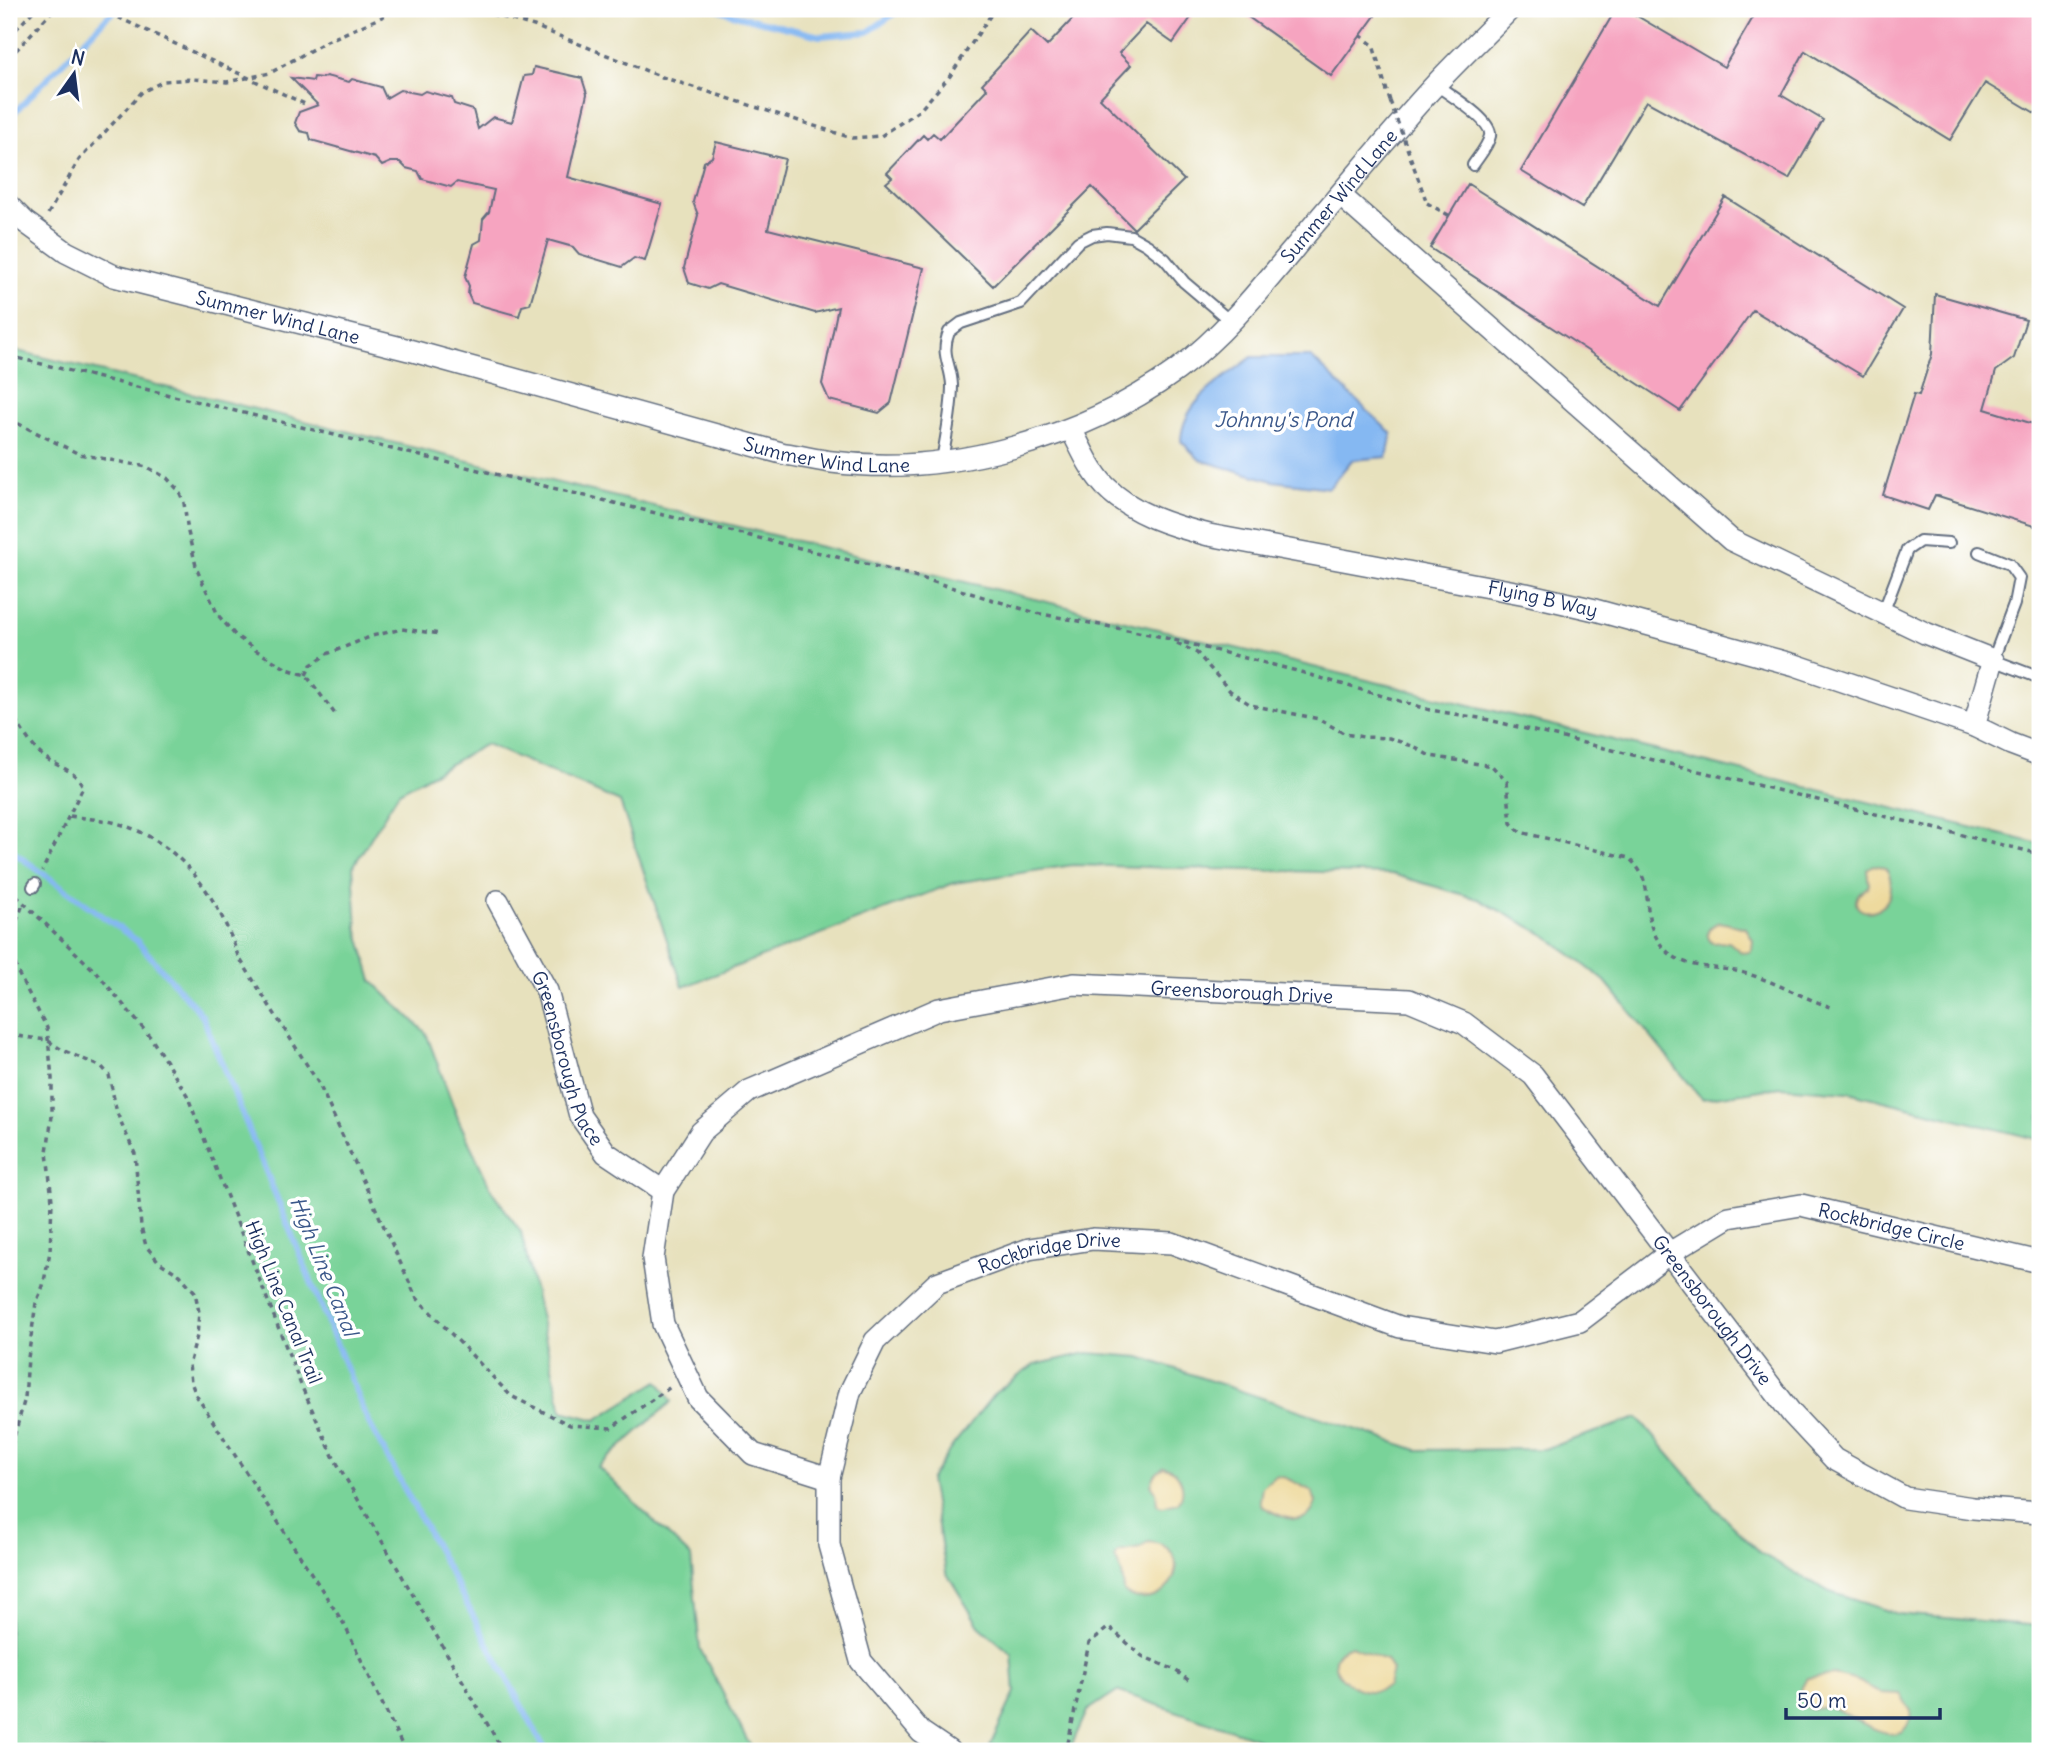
<svg xmlns="http://www.w3.org/2000/svg" width="2049" height="1760" viewBox="0 0 2049 1760" font-family="Delius,sans-serif">
<rect width="100%" height="100%" fill="#fff"/>
<filter id="ink" filterUnits="userSpaceOnUse"><feTurbulence type="fractalNoise" baseFrequency=".0143" numOctaves="2"/><feDisplacementMap in="SourceGraphic" scale="14" xChannelSelector="R" yChannelSelector="G"/><feConvolveMatrix kernelMatrix="1 2 1 2 8 2 1 2 1" color-interpolation-filters="sRGB"/></filter>
<filter id="wash" filterUnits="userSpaceOnUse"><feTurbulence type="fractalNoise" baseFrequency=".00686" numOctaves="4" result="noise"/><feDisplacementMap in="SourceGraphic" scale="28" xChannelSelector="R" yChannelSelector="G"/><feGaussianBlur stdDeviation="1.57" result="paint"/><feColorMatrix in="noise" values="0 0 0 0 0 0 0 0 0 0 0 0 0 0 0 0 0 1.4 0 .05"/><feComposite in="paint" operator="in"/></filter>
<g filter="url(#wash)">
<rect width="100%" height="100%" fill="#e7e1bd"/>
<!-- green -->
<path fill="#79d399" stroke="#4a817c" stroke-width="2" d="M9 349 2040 844V1140L1848 1092 1781 1087 1702 1099 1605 981 1547 936 1478 899 1392 874 1073 865 954 883 683 987 620 802 486 744 399 792 353 867 357 928 372 981 426 1033 459 1121 492 1191 521 1232 562 1411 596 1420 658 1381 672 1401 598 1467 691 1557 700 1649 747 1740 755 1751H9Z
M1087 1353 1140 1357 1417 1450 1544 1449 1638 1418 1717 1510 1760 1553 1830 1592 1898 1614 2040 1626V1751H1293L1117 1691 1087 1711 1069 1751C1042 1751 1017 1745 990 1746L1015 1692 1012 1654 979 1626 946 1572 930 1480 953 1445 995 1393 1034 1365Z"/>
<!-- sand -->
<path fill="#eeda9e" stroke="#84847e" stroke-width="2" d="M1874 865C1883 866 1888 868 1890 878 1898 917 1849 920 1857 897 1859 892 1866 890 1869 885L1867 869Z
M1720 922 1746 928 1753 940 1752 950C1742 958 1736 947 1729 942L1712 943C1703 933 1709 926 1720 922Z
M1163 1467C1180 1468 1188 1490 1178 1503L1162 1507 1157 1505 1156 1492 1151 1484 1155 1475Z
M1275 1476 1286 1478 1312 1491 1316 1502C1308 1531 1280 1517 1262 1506L1260 1500 1262 1487Z
M1148 1542C1203 1546 1167 1621 1124 1592L1122 1573 1115 1558 1118 1552 1140 1548Z
M1351 1646 1386 1660 1392 1670 1388 1686C1358 1707 1309 1658 1351 1646Z
M1834 1675 1858 1681 1881 1693 1900 1694 1911 1711C1908 1759 1853 1716 1834 1708 1825 1705 1817 1711 1807 1708L1801 1689 1807 1678Z"/>
<!-- water -->
<path fill="#85b8f2" stroke="#5074a8" stroke-width="2" d="M1252 357H1311L1392 434 1387 457 1352 460 1329 488 1273 481 1200 460 1181 441C1182 401 1222 380 1252 357Z"/>
<g fill="none" stroke-linecap="round" stroke-linejoin="round">
<!-- stream -->
<path stroke="#85b8f2" stroke-width="6" d="M719 9 731 14 820 36 868 32 901 9
M9 118 108 16 119 9
M9 849 136 940 202 1015 368 1421 546 1751"/>
</g>
<g id="blocks">
<!-- building -->
<path fill="#f6a4c0" d="M1082 9H1197L1173 43 1146 24 1119 53 1131 65 1100 98 1184 180 1134 229 1092 187 993 286 886 183 892 178 887 173 923 135 927 139 933 133 940 139 987 89 982 84 1031 31 1047 46Z
M1237 9H1380L1331 76Z
M1616 9H1625L1724 67 1758 9H2030L2040 15V116L1985 83 1950 140 1805 51 1781 95 1823 120 1789 179 1646 101 1582 208 1521 171Z
M534 67 582 78 587 94 568 177 662 204 645 261 634 258 622 267 579 254 573 247 548 240 530 304 522 306 519 316 472 303 468 294 469 286 465 277 474 244 481 240 483 219 489 212 494 190 457 182 451 187 422 179 418 171 406 168 400 162H391L382 166 375 158 311 140 309 133 300 131 295 123 299 112 318 105 291 78 313 81 314 77 322 78 326 76 349 82 352 79 381 87 386 98 400 90 420 94 425 91 452 98 454 104 473 110 478 129 493 117 512 122 524 76 532 75Z
M716 142 785 159 768 229 924 268 891 403 879 413 829 400 822 384 838 307 815 313 718 284 708 289 689 283 684 268 698 215 693 202 704 162 712 157Z
M1468 184 1660 306 1725 197 1903 309 1863 376 1753 310 1680 411 1430 248Z
M1935 294 2026 320 2014 358 1996 371 1985 409 2040 426V528L1935 495 1928 510 1883 495 1914 394 1919 395 1932 354Z"/>
</g>
</g>
<g filter="url(#ink)">
<use href="#blocks" fill-opacity="0" stroke="#626d7f" stroke-width="2"/>
<g fill="none" stroke-linecap="round" stroke-linejoin="round">
<!-- lane casing -->
<g stroke="#626d7f" stroke-width="14">
<path id="lane" d="M1435 84C1448 94 1493 120 1490 136 1488 146 1479 156 1473 165
M942 461C946 436 952 410 952 385 951 364 940 355 949 332L961 323 1021 303 1078 242 1092 235 1107 233 1131 236 1147 245 1165 259 1184 282 1230 321
M1979 552 2009 564 2019 578 2014 604 1993 660 2040 678
M1883 613 1907 550 1920 541 1949 543
M33 887 35 884"/>
</g>
<!-- street casing -->
<g stroke="#626d7f" stroke-width="24">
<g id="street">
<path d="M1340 195 1731 540 1925 633 1993 660 1974 726"/>
<path id="s1" d="M9 206 25 222 66 252 114 276 409 350 785 454C800 456 816 460 832 462 949 477 1082 439 1177 370 1232 329 1274 271 1318 220 1357 175 1395 128 1436 84 1460 58 1486 34 1510 9"/>
<path id="s2" d="M1071 429C1081 448 1090 470 1105 486 1132 514 1172 526 1209 535L1526 594 1595 610 1795 665 1974 726 2011 744 2040 755"/>
<path id="s3" d="M498 901 547 991 580 1116 606 1153 663 1191"/>
<path id="s4" d="M829 1478 753 1454 698 1398 663 1324 653 1258 663 1191 701 1132 749 1091 939 1009 1074 984 1409 1000 1464 1023 1533 1075 1792 1414 1834 1459 1905 1498 1973 1508 2040 1513"/>
<path id="s5" d="M949 1751 921 1732 861 1661 829 1545V1478L850 1392 875 1341 937 1283 1029 1249 1093 1239 1172 1243 1400 1327 1495 1342 1580 1321 1668 1254 1729 1217 1801 1205 2040 1262"/>
</g>
</g>
<!-- path -->
<path stroke="#626d7f" stroke-width="3.5" stroke-dasharray="5 5" stroke-linecap="butt" d="M473 9 534 26 662 77 852 138 881 136 920 110 950 76 990 16 998 9
M1360 35 1373 45 1390 101
M9 37 35 9
M9 58 54 9
M1427 203 1450 216
M48 214 79 160 142 92 164 81 193 79 227 82 270 73 327 41 400 9
M9 356 911 575 1036 613 1154 635 1297 671 1430 710 1485 719 2040 854
M9 419 79 454 147 467 167 478 179 491 184 503 188 532 197 570 218 615 235 635 257 651 287 669 306 675 335 714
M1177 643 1197 653 1230 691 1251 705 1319 719 1345 734 1363 737 1389 738 1412 746 1430 756 1492 766 1507 782 1511 823 1520 832 1629 858C1656 883 1641 905 1654 933 1674 975 1713 963 1748 974 1778 983 1805 999 1834 1008
M306 675 311 665 327 654 372 636 402 629 441 634
M9 712C21 726 29 745 44 757 58 767 77 771 83 787L42 871
M70 816C82 818 95 819 108 821 175 835 218 894 238 956L319 1084 416 1297 511 1396 570 1425 611 1428 672 1386
M9 889 97 973 151 1038 187 1095 301 1385 334 1458 503 1751
M9 1035 47 1040 62 1050 102 1067 109 1075 117 1113 135 1154 141 1227 146 1246 159 1262 180 1275 195 1292 199 1312 197 1336 189 1365 191 1382 196 1395 344 1624 405 1751
M9 1455 25 1398 28 1358 36 1303 43 1286 50 1252 52 1201 47 1152 52 1116V1078L47 1028 18 973 9 943 23 904
M1049 1751 1068 1743 1089 1643 1109 1627 1142 1656 1175 1670 1192 1683"/>
<!-- lane -->
<use href="#lane" stroke="#fff" stroke-width="10"/>
<!-- street -->
<use href="#street" stroke="#fff" stroke-width="21"/>
<!-- path-bridge -->
<path stroke="#626d7f" stroke-width="3.5" stroke-dasharray="5 5" stroke-linecap="butt" d="M100 9 307 105
M1390 101 1427 203"/>
</g>
</g>
<g text-anchor="middle" dominant-baseline="central" stroke-width="7" stroke-linejoin="round" paint-order="stroke">
<!-- street labels -->
<g font-size="19" fill="#1b2f5e" stroke="#fff">
<text stroke="none"><textPath href="#s1" startOffset="1472">Summer Wind Lane</textPath></text>
<text stroke="none"><textPath href="#s1" startOffset="296">Summer Wind Lane</textPath></text>
<text stroke="none"><textPath href="#s1" startOffset="863">Summer Wind Lane</textPath></text>
<text stroke="none"><textPath href="#s2" startOffset="523">Flying B Way</textPath></text>
<text stroke="none"><textPath href="#s4" startOffset="1020">Greensborough Drive</textPath></text>
<text stroke="none"><textPath href="#s3" startOffset="173">Greensborough Place</textPath></text>
<text stroke="none"><textPath href="#s5" startOffset="1561">Rockbridge Circle</textPath></text>
<text stroke="none"><textPath href="#s5" startOffset="662">Rockbridge Drive</textPath></text>
<text transform="translate(284 1302) rotate(68)">High Line Canal Trail</text>
<text stroke="none"><textPath href="#s4" startOffset="1629">Greensborough Drive</textPath></text>
</g>
<!-- water labels -->
<g font-size="21" font-style="italic" fill="#3b588a" stroke="#fff">
<text x="1283" y="419">Johnny's Pond</text>
<text transform="translate(324 1266) rotate(68)">High Line Canal</text>
</g>
</g>
<!-- margin -->
<rect width="2049" height="1760" fill="none" stroke="#fff" stroke-width="35"/>
<!-- north arrow -->
<g transform="translate(74 74) rotate(14)" stroke="#ffffff" stroke-width="5" paint-order="stroke">
<path d="M0-5L12 26L0 18L-12 26Z" fill="#1b2f5e"/>
<text y="-10" font-size="19" font-weight="bold" text-anchor="middle" fill="#1b2f5e">N</text>
</g>
<!-- scale -->
<path d="M1786 1708v10h154v-10" fill="none" stroke="#1b2f5e" stroke-width="3.5"/>
<text x="1797" y="1708" font-size="21" fill="#1b2f5e" stroke="#ffffff" stroke-width="5" paint-order="stroke">50 m</text>
</svg>
